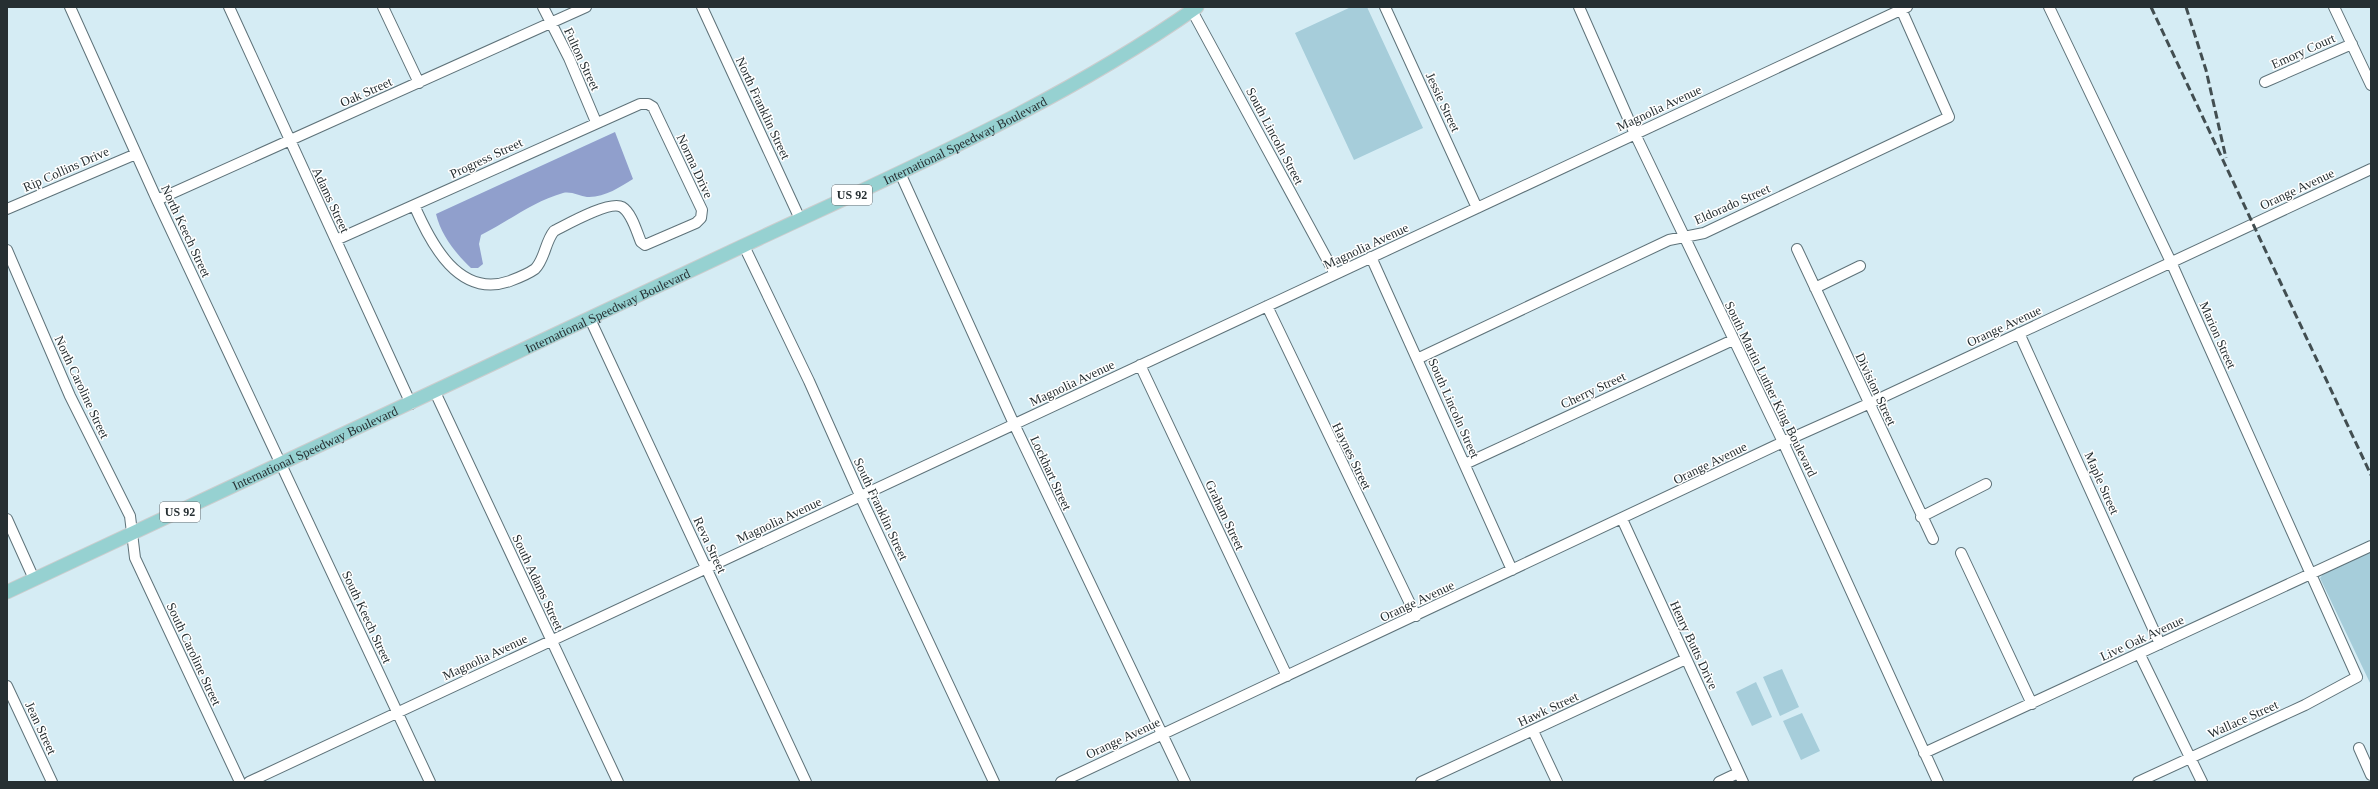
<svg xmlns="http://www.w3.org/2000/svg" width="2378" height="789" viewBox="0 0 2378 789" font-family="'Times New Roman',serif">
<rect width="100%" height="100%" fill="#d5ecf4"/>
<!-- green -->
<path fill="#a6cdda" d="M1351 7H1367L1423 128 1354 160 1295 33Z
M2371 552V685L2320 578 2324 573Z
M1782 669 1799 707 1780 716 1763 677Z
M1756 682 1772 717 1752 726 1736 692Z
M1802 713 1820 751 1801 760 1783 721Z"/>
<!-- water -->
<path fill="#909fcc" d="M615 132 633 179C620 187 604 198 587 197 580 196 571 191 563 193 532 202 509 221 481 235L479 244 483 264 478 268H471C456 254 441 235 436 214Z"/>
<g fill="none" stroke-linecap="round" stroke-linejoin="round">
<!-- minor casing -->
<g stroke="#5e7279" stroke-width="12">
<path id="minor" d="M70 7 157 200 430 782
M229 7 411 404
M383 7 419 83
M543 7 569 58 596 122
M702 7 800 219
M1190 7 1335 274
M1385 7 1477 208
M1579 7 1635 134 1783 442 1938 782
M2049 7 2171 262 2357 677 2305 705 2138 782
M2334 7 2371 85
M2265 82 2352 44
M900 173 1014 424 1185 782
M157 200 586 7
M7 209 136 154
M336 240 640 104H648L653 107 702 210 701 218 696 223 645 245 641 242C637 233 632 213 622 207 610 200 566 225 554 231 545 242 545 259 535 269 528 274 518 278 510 281 459 299 431 244 414 205
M744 246 809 381 863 502 994 782
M1797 249 1933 539
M7 250 70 396 130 516 135 558 240 782
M1371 257 1512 570
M1815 288 1860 266
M1267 306 1416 616
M590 319 806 782
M2019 333 2160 644
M1417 359 1669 240 1704 233 1949 117 1901 9
M1140 365 1287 676
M435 392 618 782
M1465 464 1733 340
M1921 517 1986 484
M7 519 34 579
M1622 519 1743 782
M1961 553 2032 704
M2139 653 2202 782
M7 686 52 782
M1533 731 1557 782
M2359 748 2371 775
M1924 753 2371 546
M249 782 1907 7
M1061 782 1783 442 1868 404 2371 169
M1421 782 1686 659
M1719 782 1738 773"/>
</g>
<!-- major casing -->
<g stroke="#cbcdce" stroke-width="15">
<g id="major">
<path id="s1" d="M7 592C252 476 499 363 743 246 898 173 1056 106 1197 7"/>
</g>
</g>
<!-- minor -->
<use href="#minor" stroke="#fff" stroke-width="10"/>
<!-- major -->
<use href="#major" stroke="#96d1d1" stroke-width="13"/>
<!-- rail -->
<path stroke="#424e51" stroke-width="3" stroke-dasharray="8 4" stroke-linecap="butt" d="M2151 7 2371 475
M2186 7 2206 70 2226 158"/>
</g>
<g text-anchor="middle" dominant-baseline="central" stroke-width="3" stroke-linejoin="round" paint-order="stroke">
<!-- shield labels -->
<g fill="#fff" stroke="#676d70" stroke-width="1">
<rect x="832" y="185" width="40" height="20" rx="3"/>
<rect x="160" y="502" width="40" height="20" rx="3"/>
</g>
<g font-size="12" font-weight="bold" fill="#262f32">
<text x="852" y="195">US 92</text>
<text x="180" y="512">US 92</text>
</g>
<!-- street labels -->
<g font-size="13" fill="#262f32" stroke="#fff">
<text transform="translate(2303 51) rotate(-24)">Emory Court</text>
<text transform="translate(582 59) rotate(65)">Fulton Street</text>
<text transform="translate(366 92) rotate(-24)">Oak Street</text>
<text transform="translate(1443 102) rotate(65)">Jessie Street</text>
<text transform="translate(763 108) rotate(65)">North Franklin Street</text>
<text transform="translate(1659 108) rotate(-25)">Magnolia Avenue</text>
<text transform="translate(1275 136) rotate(62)">South Lincoln Street</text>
<text stroke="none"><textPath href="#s1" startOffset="1059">International Speedway Boulevard</textPath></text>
<text transform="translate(486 158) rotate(-25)">Progress Street</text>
<text transform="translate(695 166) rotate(65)">Norma Drive</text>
<text transform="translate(66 169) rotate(-24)">Rip Collins Drive</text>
<text transform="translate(2297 189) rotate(-25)">Orange Avenue</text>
<text transform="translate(331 200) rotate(65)">Adams Street</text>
<text transform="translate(1732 204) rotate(-24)">Eldorado Street</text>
<text transform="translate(186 231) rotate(65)">North Keech Street</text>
<text transform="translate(1366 246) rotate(-25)">Magnolia Avenue</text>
<text stroke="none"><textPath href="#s1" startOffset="663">International Speedway Boulevard</textPath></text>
<text transform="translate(2004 326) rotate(-25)">Orange Avenue</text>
<text transform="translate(2218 335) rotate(66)">Marion Street</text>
<text transform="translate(1072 383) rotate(-25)">Magnolia Avenue</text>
<text transform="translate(82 387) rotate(65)">North Caroline Street</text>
<text transform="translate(1771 389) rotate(64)">South Martin Luther King Boulevard</text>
<text transform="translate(1876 389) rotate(65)">Division Street</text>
<text transform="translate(1593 390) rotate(-25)">Cherry Street</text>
<text transform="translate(1454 408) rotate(66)">South Lincoln Street</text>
<text stroke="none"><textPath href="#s1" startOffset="340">International Speedway Boulevard</textPath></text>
<text transform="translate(1352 456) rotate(64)">Haynes Street</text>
<text transform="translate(1710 463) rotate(-26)">Orange Avenue</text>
<text transform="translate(1051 473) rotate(65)">Lockhart Street</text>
<text transform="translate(2102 483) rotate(66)">Maple Street</text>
<text transform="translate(881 509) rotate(65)">South Franklin Street</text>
<text transform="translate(1225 515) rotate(65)">Graham Street</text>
<text transform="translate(779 520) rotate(-25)">Magnolia Avenue</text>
<text transform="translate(710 545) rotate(65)">Reva Street</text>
<text transform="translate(538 582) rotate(65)">South Adams Street</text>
<text transform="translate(1417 601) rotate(-25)">Orange Avenue</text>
<text transform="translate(367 617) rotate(65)">South Keech Street</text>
<text transform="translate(2142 638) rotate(-25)">Live Oak Avenue</text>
<text transform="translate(1694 645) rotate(65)">Henry Butts Drive</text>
<text transform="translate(194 654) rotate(65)">South Caroline Street</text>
<text transform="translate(485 657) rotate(-25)">Magnolia Avenue</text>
<text transform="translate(1548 709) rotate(-25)">Hawk Street</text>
<text transform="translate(2243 719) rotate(-24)">Wallace Street</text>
<text transform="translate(41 728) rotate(65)">Jean Street</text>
<text transform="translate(1123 738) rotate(-25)">Orange Avenue</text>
</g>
</g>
<!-- border -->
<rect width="2378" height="789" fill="none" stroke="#262f32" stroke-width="16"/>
</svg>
